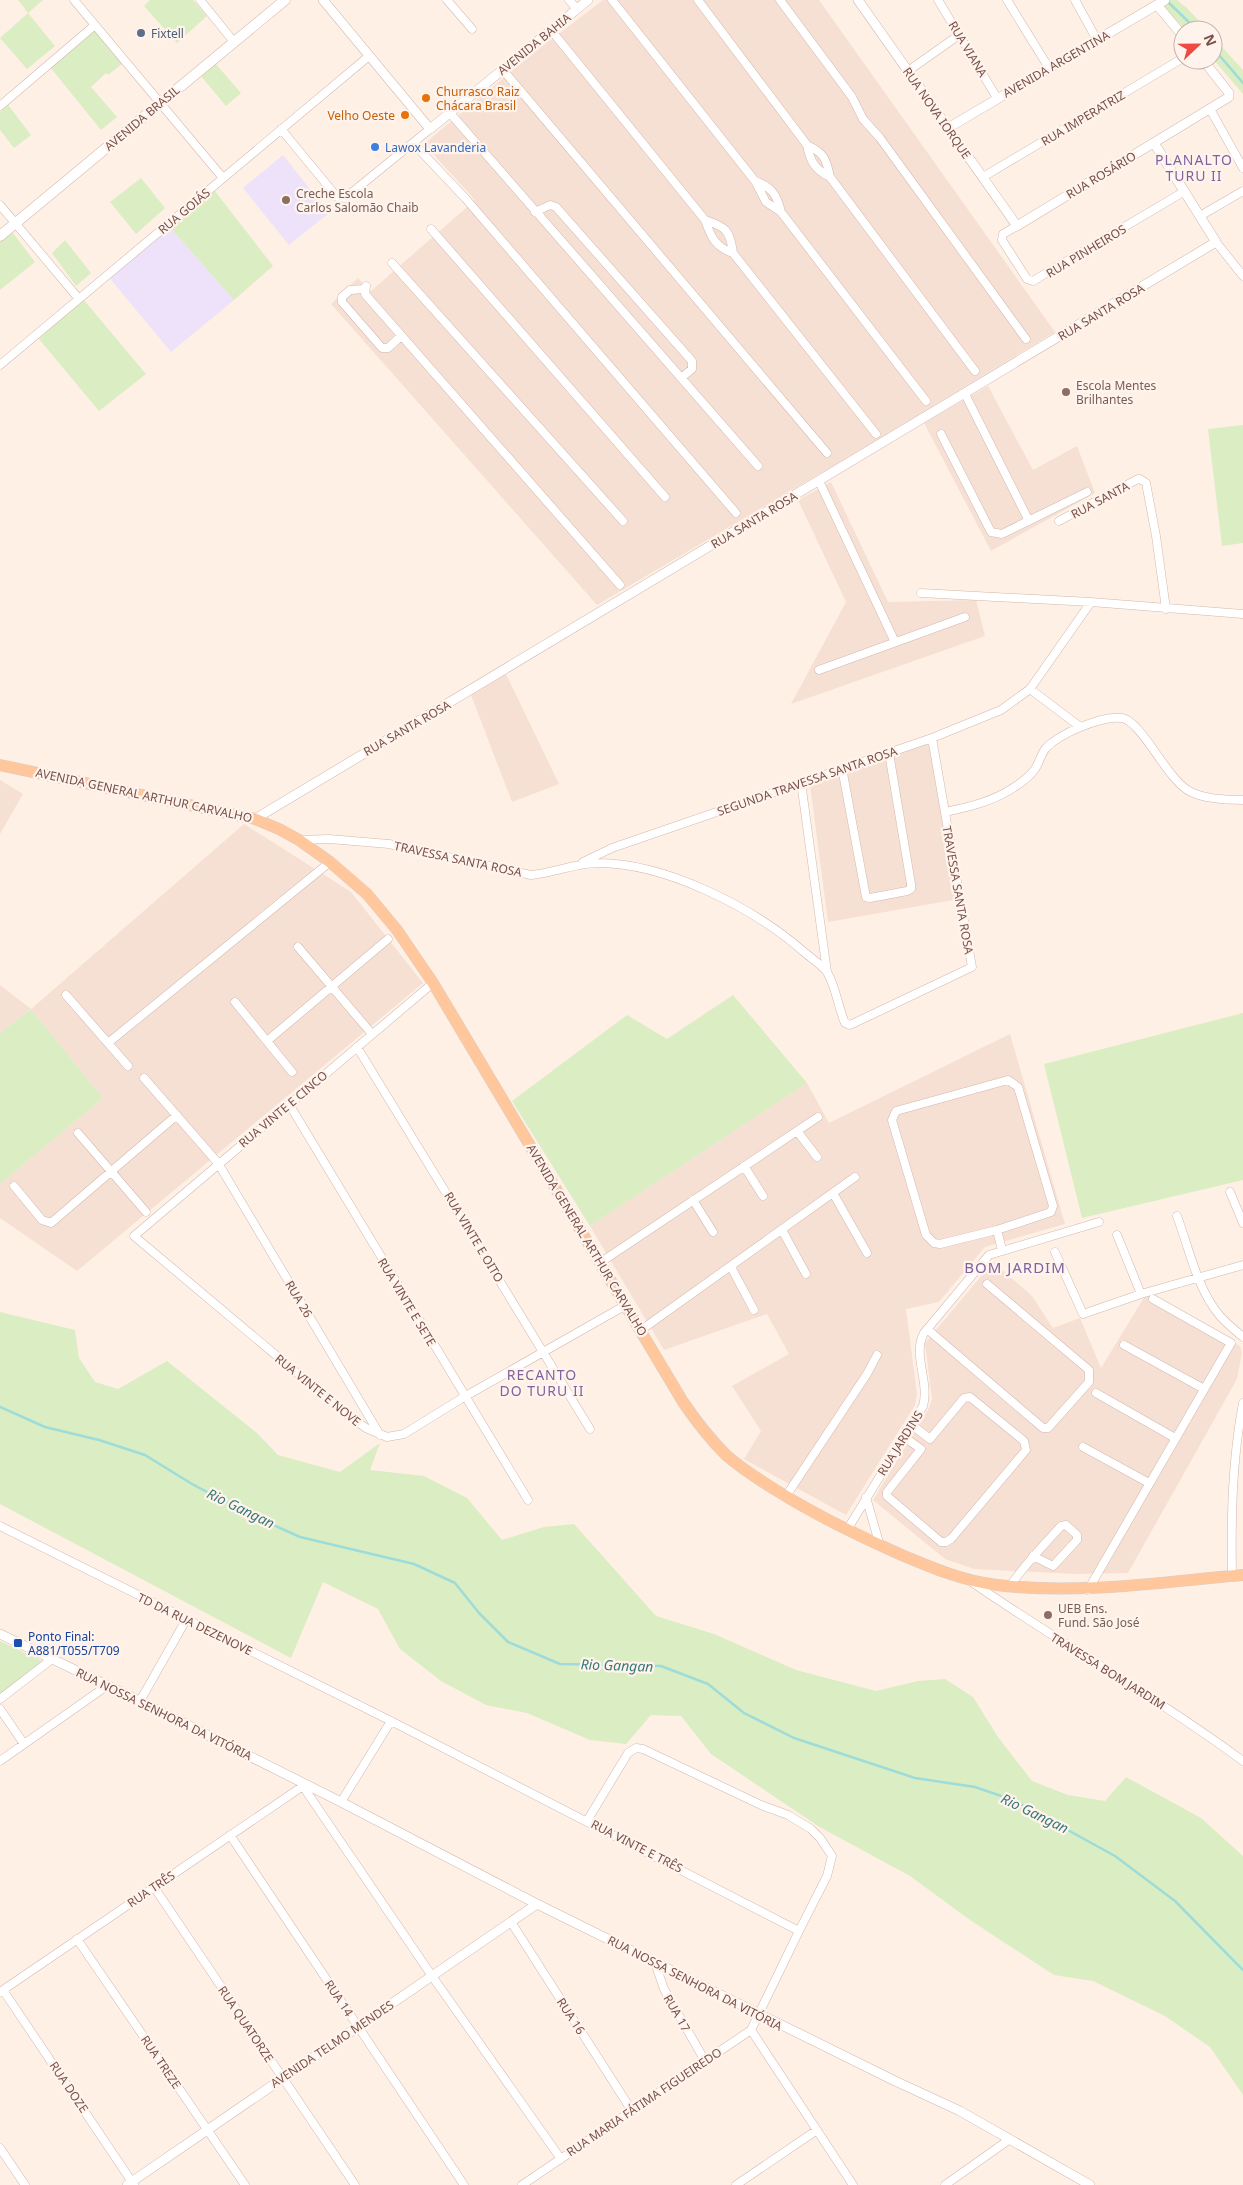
<svg xmlns="http://www.w3.org/2000/svg" width="1243" height="2185" viewBox="0 0 1243 2185" font-family="'Noto Sans',sans-serif">
<rect width="100%" height="100%" fill="#fef0e5"/>
<!-- residential -->
<path fill="#f6e0d3" d="M603 0H819L1055 332 853 454 597 605 331 304 358 278 371 291 475 200 424 144 531 55Z
M988 386 1033 470 1077 446 1095 493 991 551 924 423Z
M831 482 888 602 976 600 985 636 791 704 846 602 798 500Z
M506 674 559 784 512 802 471 695Z
M929 742 959 899 828 922 810 785Z
M0 780 23 794 0 834Z
M244 824 351 892 423 983 77 1271 0 1218V1184L103 1098 31 1009 0 1033V985L31 1009Z
M1010 1034 1065 1224 985 1247 939 1302 906 1309 917 1394 915 1405 846 1515 744 1459 761 1431 732 1386 789 1354 767 1314 664 1350 590 1226 807 1083 829 1123Z
M993 1262 1032 1296 1053 1328 1080 1318 1101 1368 1145 1296 1151 1294 1240 1346 1242 1353 1237 1379 1128 1573 1075 1574 974 1569 945 1559 873 1500 929 1408 932 1399 925 1343Z"/>
<!-- education -->
<path fill="#ede2fa" d="M283 155 329 213 289 245 243 188Z
M168 225 234 300 171 352 107 275Z"/>
<!-- green -->
<path fill="#dbedc2" d="M18 0H43L28 13 55 46 27 69 0 38 28 13Z
M150 0H193L207 16 177 43 144 6Z
M1156 0H1177L1187 8 1207 30H1186Z
M97 28 123 63 108 75 106 73 91 87 117 117 101 130 50 67Z
M1213 37 1243 70V94L1213 59Z
M215 63 241 93 226 106 200 75Z
M8 105 31 135 14 148 0 130V112Z
M141 178 165 208 136 234 110 202Z
M214 190 273 266 234 300 168 225Z
M9 228 35 262 0 290V237Z
M65 240 91 273 76 286 52 253Z
M83 299 146 374 99 411 39 339Z
M1243 425V543L1222 546 1208 429Z
M733 995 807 1083 590 1226 512 1101 627 1015 667 1039Z
M31 1009 103 1098 0 1184V1033Z
M1243 1013V1180L1082 1218 1044 1064Z
M0 1312 75 1330 79 1358 95 1382 118 1389 167 1361 257 1433 278 1455 340 1472 380 1443 370 1470 424 1476 467 1498 502 1540 544 1527 574 1524 656 1616 714 1634 796 1670 876 1691 918 1681 945 1679 973 1697 998 1737 1032 1781 1068 1795 1105 1801 1126 1777 1201 1818 1243 1856V2095L1210 2047 1165 2016 1093 1981 1054 1975 970 1920 910 1876 818 1826 711 1754 681 1716 651 1715 626 1744 590 1740 527 1713 486 1705 441 1681 400 1649 378 1609 323 1582 291 1658 0 1504Z
M0 1641 44 1662 0 1694Z"/>
<g fill="none" stroke-linecap="round" stroke-linejoin="round">
<!-- stream -->
<path stroke="#9ddcd9" stroke-width="2.5" d="M1167 1 1197 30
M1213 48 1243 83
M0 1407 45 1427 99 1440 145 1455 192 1484 249 1514 300 1537 414 1564 455 1583 479 1613 508 1642 560 1664 661 1666 708 1684 744 1713 794 1738 915 1778 975 1787 1013 1800 1115 1856 1175 1901 1243 1970"/>
<!-- minor casing -->
<g stroke="#d3b7ad" stroke-width="9">
<path id="minor" d="M74 0 223 178
M200 0 234 42
M447 0 472 29
M569 0 577 9
M612 0 755 181 766 202 781 212 926 401
M698 0 807 145C810 161 815 170 830 177 826 158 824 153 807 145
M780 0 852 97 863 119 880 138 1026 339
M938 0 997 98
M1007 0 1049 68
M1075 0 1097 40
M551 30 705 220C711 237 715 247 733 253
M503 70 827 453
M908 71 959 35
M0 106 95 25
M1210 109 1243 168
M450 113 758 466
M281 129 337 197 345 198 430 129
M413 143 466 199 736 513
M830 177 975 371
M983 177 1183 58
M755 181C772 187 777 195 781 212
M0 205 79 299
M535 212 550 205 556 207 692 361V369L681 378
M1200 216 1243 191
M705 220C726 227 730 230 733 253L876 434
M1017 226 1003 234 1002 240 1027 279 1033 281 1185 191
M431 229 665 497
M1216 242 1243 276
M392 263 623 521
M366 286 365 294 620 585
M364 289 350 290 342 297V302L382 348H388L401 336
M0 365 369 56
M965 394 1029 521
M941 434 991 532 1002 534 1087 492
M819 481 895 642
M1059 521 1138 479H1140L1146 483 1156 536 1166 609
M921 593 1091 602 1243 614
M819 670 965 617
M1030 689 1079 726
M842 768 866 897 870 898 907 891 911 889V884L889 753
M801 782 827 972
M945 812C969 807 995 801 1016 786 1022 782 1031 775 1035 769 1039 763 1041 754 1046 748 1059 734 1102 715 1122 718 1142 721 1168 782 1191 792 1205 799 1227 800 1243 800
M299 840 329 839 389 844 531 875C554 873 575 863 598 863 666 863 754 908 804 952 811 958 822 965 827 972 836 987 838 1007 845 1023L850 1025 972 967 932 738
M583 862 612 848 932 738 1001 710 1030 689 1091 602
M298 947 372 1034
M433 983 134 1236 346 1414 366 1428 387 1437 404 1434 464 1397 626 1305
M66 995 128 1066
M235 1002 292 1072
M267 1041 388 939
M108 1043 330 862
M357 1047 590 1429
M144 1078 218 1163 380 1435
M1008 1080 1018 1087 1053 1206 1051 1212 997 1230 940 1244 934 1243 926 1235 892 1120 896 1111Z
M289 1104 528 1500
M797 1131 817 1157
M78 1133 146 1212
M744 1166 763 1196
M14 1186 42 1220 51 1223 177 1115
M1230 1192 1243 1223
M833 1193 867 1253
M693 1200 713 1232
M1177 1216C1189 1248 1197 1289 1220 1316 1227 1324 1235 1330 1243 1337
M782 1230 806 1274
M997 1230 1002 1250
M1117 1235 1141 1294
M1055 1252 1083 1314 1141 1294 1243 1265
M601 1262 818 1117
M731 1267 754 1310
M927 1329 1043 1428H1048L1089 1382V1370L987 1284
M641 1330 855 1177
M1124 1345 1204 1389
M1096 1393 1175 1438
M904 1437 921 1449 887 1492V1496L941 1542H946L951 1539 1026 1450 1024 1441 970 1397 964 1398 930 1439 912 1425
M1083 1447 1149 1483
M786 1496 867 1374 877 1355
M866 1497 880 1546
M0 1526 391 1721 799 1931 751 2030 522 2185
M847 1530 923 1406C930 1382 912 1355 924 1333L989 1255 1099 1222
M1232 1576C1231 1517 1232 1461 1243 1403
M973 1583C1062 1644 1156 1697 1243 1761
M1010 1586C1025 1564 1043 1546 1061 1526L1066 1525 1077 1535V1540L1053 1566 1033 1556
M1088 1590 1231 1343 1153 1299
M0 1699 52 1659
M140 1701 186 1620
M0 1709 24 1744
M0 1761 108 1685
M300 1782 432 1976 561 2159
M341 1802 391 1721
M587 1821 628 1753 636 1748 643 1749 761 1805 788 1815 811 1829 820 1838 832 1856 827 1876 799 1931
M230 1835 464 2185
M154 1887 355 2185
M511 1922 632 2111
M77 1939 245 2185
M655 1963 664 1989 705 2061
M3 1990 134 2185
M0 1992 303 1786
M751 2030 853 2185
M0 2148 25 2185
M736 2185 817 2130
M945 2185 1010 2139"/>
</g>
<!-- tertiary casing -->
<g stroke="#d3b7ad" stroke-width="10">
<path id="tertiary" d="M323 0 430 129 588 0
M858 0 1017 226 1229 97V93L1203 60
M1157 5 1183 36
M948 128 1165 0
M255 819 1216 242 1154 143
M0 1634 140 1701 341 1802 537 1904 893 2080 960 2111 1090 2185
M127 2185 537 1904"/>
</g>
<!-- secondary casing -->
<g stroke="#d9b7ac" stroke-width="11">
<path id="secondary" d="M0 236 285 0"/>
</g>
<!-- primary casing -->
<g stroke="#d9cecc" stroke-width="12">
<path id="primary" d="M0 765 255 819 279 829 299 840 330 862 367 894 397 930 433 983 683 1402C696 1421 710 1439 726 1455 742 1469 761 1481 779 1492 819 1517 861 1537 904 1556 935 1569 964 1581 997 1585 1080 1595 1161 1582 1243 1575"/>
</g>
<!-- minor -->
<use href="#minor" stroke="#fff" stroke-width="8"/>
<!-- tertiary -->
<use href="#tertiary" stroke="#fff" stroke-width="9"/>
<!-- secondary -->
<use href="#secondary" stroke="#fff" stroke-width="10"/>
<!-- primary -->
<use href="#primary" stroke="#ffc79b" stroke-width="11"/>
</g>
<!-- markers -->
<circle fill="#5c6f8a" stroke="#fff4ed" stroke-width="2" cx="141" cy="33" r="5"/>
<g fill="#e8710a" stroke="#fff4ed" stroke-width="2">
<circle cx="426" cy="98" r="5"/>
<circle cx="405" cy="115" r="5"/>
</g>
<circle fill="#3f7fe0" stroke="#fff4ed" stroke-width="2" cx="375" cy="147" r="5"/>
<g fill="#8d6e63" stroke="#fff4ed" stroke-width="2">
<circle cx="286" cy="200" r="5"/>
<circle cx="1066" cy="392" r="5"/>
<circle cx="1048" cy="1615" r="5"/>
</g>
<rect fill="#1a4fb4" stroke="#fff4ed" stroke-width="2" x="13" y="1638" width="10" height="10" rx="2.5"/>
<g text-anchor="middle" dominant-baseline="central" stroke-width="4.5" stroke-linejoin="round" paint-order="stroke">
<!-- service labels -->
<g font-size="12" fill="#4e5e75" stroke="#fff4ed" text-anchor="start">
<text x="151" y="33">Fixtell</text>
</g>
<!-- street labels -->
<g font-size="12" fill="#795048" stroke="#fff4ed">
<text transform="translate(534 44) rotate(-39)">AVENIDA BAHIA</text>
<text transform="translate(968 49) rotate(59)">RUA VIANA</text>
<text transform="translate(1056 64) rotate(-30)">AVENIDA ARGENTINA</text>
<text transform="translate(937 113) rotate(55)">RUA NOVA IORQUE</text>
<text transform="translate(142 118) rotate(-40)">AVENIDA BRASIL</text>
<text transform="translate(1083 118) rotate(-31)">RUA IMPERATRIZ</text>
<text transform="translate(1101 175) rotate(-31)">RUA ROSÁRIO</text>
<text transform="translate(184 211) rotate(-40)">RUA GOIÁS</text>
<text transform="translate(1086 251) rotate(-31)">RUA PINHEIROS</text>
<text transform="translate(1101 312) rotate(-31)">RUA SANTA ROSA</text>
<text transform="translate(1100 500) rotate(-28)">RUA SANTA</text>
<text transform="translate(754 520) rotate(-31)">RUA SANTA ROSA</text>
<text transform="translate(407 728) rotate(-30)">RUA SANTA ROSA</text>
<text transform="translate(807 781) rotate(-19)">SEGUNDA TRAVESSA SANTA ROSA</text>
<text transform="translate(144 795) rotate(12)">AVENIDA GENERAL ARTHUR CARVALHO</text>
<text transform="translate(458 859) rotate(12)">TRAVESSA SANTA ROSA</text>
<text transform="translate(958 890) rotate(80)">TRAVESSA SANTA ROSA</text>
<text transform="translate(283 1109) rotate(-40)">RUA VINTE E CINCO</text>
<text transform="translate(474 1237) rotate(59)">RUA VINTE E OITO</text>
<text transform="translate(587 1240) rotate(59)">AVENIDA GENERAL ARTHUR CARVALHO</text>
<text transform="translate(299 1299) rotate(59)">RUA 26</text>
<text transform="translate(407 1302) rotate(59)">RUA VINTE E SETE</text>
<text transform="translate(318 1390) rotate(39)">RUA VINTE E NOVE</text>
<text transform="translate(900 1443) rotate(-58)">RUA JARDINS</text>
<text transform="translate(195 1624) rotate(26)">TD DA RUA DEZENOVE</text>
<text transform="translate(1108 1671) rotate(32)">TRAVESSA BOM JARDIM</text>
<text transform="translate(164 1714) rotate(26)">RUA NOSSA SENHORA DA VITÓRIA</text>
<text transform="translate(637 1846) rotate(27)">RUA VINTE E TRÊS</text>
<text transform="translate(151 1889) rotate(-34)">RUA TRÊS</text>
<text transform="translate(695 1983) rotate(27)">RUA NOSSA SENHORA DA VITÓRIA</text>
<text transform="translate(339 1998) rotate(56)">RUA 14</text>
<text transform="translate(677 2013) rotate(60)">RUA 17</text>
<text transform="translate(571 2016) rotate(57)">RUA 16</text>
<text transform="translate(246 2024) rotate(56)">RUA QUATORZE</text>
<text transform="translate(332 2044) rotate(-34)">AVENIDA TELMO MENDES</text>
<text transform="translate(161 2062) rotate(56)">RUA TREZE</text>
<text transform="translate(69 2087) rotate(56)">RUA DOZE</text>
<text transform="translate(644 2102) rotate(-34)">RUA MARIA FÁTIMA FIGUEIREDO</text>
</g>
<!-- food labels -->
<g font-size="12" fill="#c56008" stroke="#fff4ed" text-anchor="start">
<text x="436" y="91">Churrasco Raiz<tspan x="436" dy="14">Chácara Brasil</tspan></text>
<text x="395" y="115" text-anchor="end">Velho Oeste</text>
</g>
<!-- shop labels -->
<g font-size="12" fill="#366cbe" stroke="#fff4ed" text-anchor="start">
<text x="385" y="147">Lawox Lavanderia</text>
</g>
<!-- education labels -->
<g font-size="12" fill="#785e54" stroke="#fff4ed" text-anchor="start">
<text x="296" y="193">Creche Escola<tspan x="296" dy="14">Carlos Salomão Chaib</tspan></text>
<text x="1076" y="385">Escola Mentes<tspan x="1076" dy="14">Brilhantes</tspan></text>
<text x="1058" y="1608">UEB Ens.<tspan x="1058" dy="14">Fund. São José</tspan></text>
</g>
<!-- transit labels -->
<g font-size="12" fill="#164399" stroke="#fff4ed" text-anchor="start">
<text x="28" y="1636">Ponto Final:<tspan x="28" dy="14">A881/T055/T709</tspan></text>
</g>
<!-- neighbourhood labels -->
<g font-size="14" letter-spacing="1" fill="#7f639d" stroke="#fff4ed">
<text x="1194" y="159">PLANALTO<tspan x="1194" dy="16">TURU II</tspan></text>
<text x="542" y="1374">RECANTO<tspan x="542" dy="16">DO TURU II</tspan></text>
</g>
<!-- water labels -->
<g font-size="14" font-style="italic" fill="#387876" stroke="#fff4ed">
<text transform="translate(241 1508) rotate(26)">Rio Gangan</text>
<text transform="translate(617 1665) rotate(2)">Rio Gangan</text>
<text transform="translate(1035 1813) rotate(26)">Rio Gangan</text>
</g>
<!-- quarter labels -->
<g font-size="15" letter-spacing="1" fill="#7f639d" stroke="#fff4ed">
<text x="1015" y="1267">BOM JARDIM</text>
</g>
</g>
<!-- north arrow -->
<g transform="translate(1198 45) rotate(68)"><circle r="24" fill="#fff4ed" stroke="#c9b2ab"/>
<path d="M0-4L9 19L0 12L-9 19Z" fill="#ef4942"/>
<text y="-8" font-size="14" font-weight="bold" text-anchor="middle" fill="#795048">N</text>
</g>
</svg>
